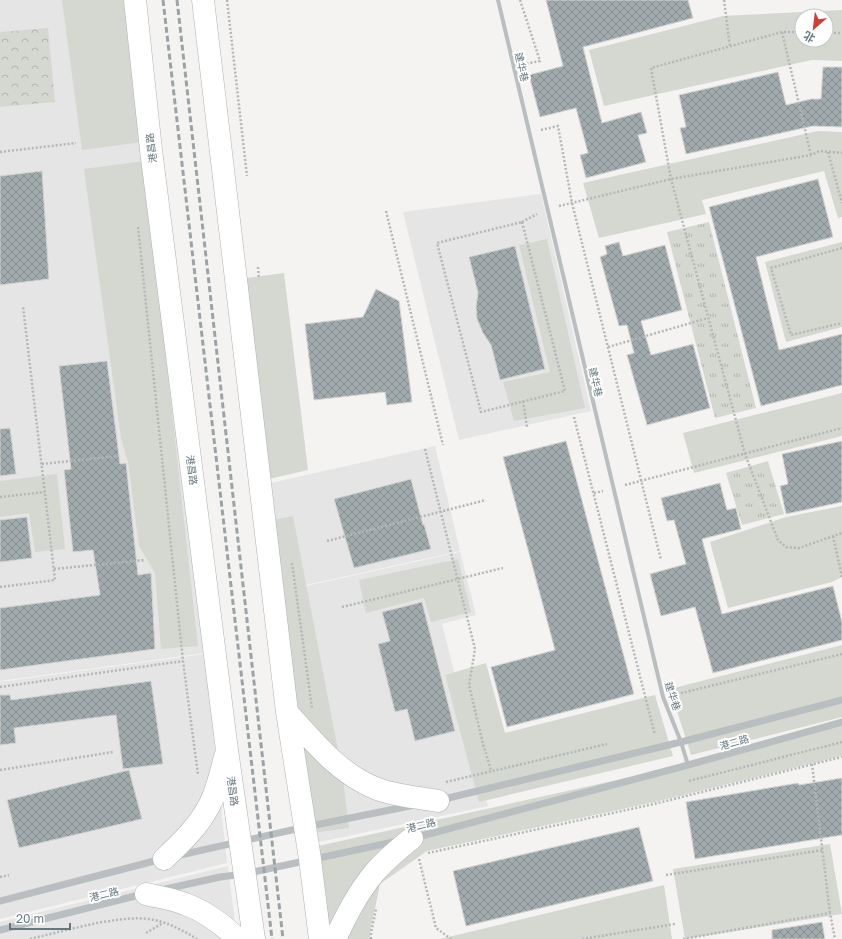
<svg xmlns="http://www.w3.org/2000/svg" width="842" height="939" viewBox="0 0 842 939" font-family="'Golos Text','Noto Sans SC',sans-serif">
<defs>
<pattern id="forest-crowns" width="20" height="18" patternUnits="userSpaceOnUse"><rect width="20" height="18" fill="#d4d8d0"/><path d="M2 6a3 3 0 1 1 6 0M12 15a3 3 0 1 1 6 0" fill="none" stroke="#b0b4ae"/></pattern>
<pattern id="park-tufts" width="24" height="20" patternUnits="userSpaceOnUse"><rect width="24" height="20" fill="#d4d8d0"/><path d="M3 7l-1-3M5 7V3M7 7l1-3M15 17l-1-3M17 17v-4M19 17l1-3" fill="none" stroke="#b0b4ae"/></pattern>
<pattern id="building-cross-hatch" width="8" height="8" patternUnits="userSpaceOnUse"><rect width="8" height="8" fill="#a1aaad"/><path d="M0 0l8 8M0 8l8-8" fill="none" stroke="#878f92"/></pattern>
</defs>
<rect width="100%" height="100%" fill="#f4f3f1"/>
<!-- built -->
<path fill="#e4e5e4" d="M0 0H136L205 653 0 681Z
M541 194 591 411 459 440 403 212Z
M435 446 460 551 274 592 262 485Z
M460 552 476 615 442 624 488 806 310 844 274 593Z
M205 654 227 863 0 919V682Z
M228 866 237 939H0V922Z"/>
<!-- grass -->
<path fill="#d4d8d0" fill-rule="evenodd" d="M62 0H126L142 142 82 150Z
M842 10V61L812 60 604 106 589 50 723 16ZM802 16H826V40H802Z
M818 131 842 132V217L838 218 824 171 702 200 706 214 599 238 583 183Z
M144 161 198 646 161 649 155 573 139 546 128 462 121 438 84 169Z
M547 239 585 408 514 421 503 382 550 372 519 245Z
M842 242V327L786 342 765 262Z
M284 273 308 470 265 480 240 279Z
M842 393V436L694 473 683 433Z
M57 474 65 549 35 552 29 513 0 517V481Z
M842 506V577L832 582 728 608 710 542 786 517Z
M293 516 342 771 349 828 311 833 268 521Z
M458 559 471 612 431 622 424 598 366 613 359 580Z
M842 645V717L691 755 670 689Z
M486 663 505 733 655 695 673 756 479 802 445 675Z
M842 725V756L655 802 427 851 380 884 370 933V939H318L309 848 685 765Z
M830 844 842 914 685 939 673 869Z
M664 885 672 939H440Z"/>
<!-- forest -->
<path fill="url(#forest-crowns)" d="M48 28 55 102 0 107V32Z"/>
<!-- park -->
<path fill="url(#park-tufts)" d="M709 222 756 408 715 418 667 232Z
M768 461 784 514 742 525 726 473Z"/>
<!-- building -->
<path fill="url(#building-cross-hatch)" stroke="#d5d5d3" d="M546 0H688L693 18 583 47 602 123 641 112 647 133 638 135 646 162 586 178 580 155 588 153 576 108 540 117 529 75 563 66Z
M823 67H842V127L813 126 686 154 680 128 686 127 679 95 778 72 786 105 811 99H821Z
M42 171 49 279 0 285V176Z
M818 179 833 237 756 257 779 350 842 334V385L761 406 709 207Z
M619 242 623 256 665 245 682 310 641 321 651 355 693 344 710 408 647 425 627 355 634 353 627 325 619 326 600 257 607 254 605 246Z
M515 246 545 369 500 380 491 345 483 333 477 319 476 306 478 293 469 257Z
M376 289 399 301 412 402 387 405 385 392 314 400 305 324 363 317Z
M107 361 120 464 126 463 138 575 151 573 155 649 0 670V608L100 595 93 550 73 552 64 470 71 469 59 366Z
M10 428 16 474 0 476V429Z
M566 441 634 694 507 727 491 667 555 650 503 457Z
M842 441V502L786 514 780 486 788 484 782 454Z
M411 479 423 525 424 524 431 549 354 568 334 499Z
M720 483 727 510 736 508 741 529 702 539 722 614 833 586 842 622V640L713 673 695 607 661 616 650 574 686 564 674 520 667 521 661 498Z
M27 517 32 558 0 562V520Z
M422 602 455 731 415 741 407 709 395 712 378 644 390 641 382 612Z
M151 681 163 764 123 769 116 715 14 728 16 743 0 745V695H10L11 700Z
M129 770 142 819 19 848 7 800Z
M842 778V835L695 859 686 802 798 783 799 785Z
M639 827 653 881 466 926 453 871Z
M822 922 825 939H772V930Z"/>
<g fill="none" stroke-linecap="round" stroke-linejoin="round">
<!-- primary casing -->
<g stroke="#adb2b4" stroke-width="23">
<path id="primary" d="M135 0 151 150 227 750 254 939
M203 0 287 712 310 859 320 939
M287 712C312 740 338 773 375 788 394 796 417 797 438 801
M164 859C181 843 199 826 210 804 217 790 221 773 225 757
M146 894C158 897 172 899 185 904 205 911 222 924 238 939
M335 939C346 916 358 892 375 872 386 859 399 849 412 838"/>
</g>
<!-- path -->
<path stroke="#b3b7b8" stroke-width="2.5" stroke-dasharray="2 2" stroke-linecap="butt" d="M227 0 247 176
M520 0 540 61 525 64
M724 0 730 47
M782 32 811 155
M802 32H782L651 68 671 179 745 454 778 540 786 547 799 548 842 533
M826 33H842
M541 130 558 126 572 203 661 560
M0 152 76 143
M828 152 842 203
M559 206 671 179 811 155 820 151 842 153
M386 211 443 445
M522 222 565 391 481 412 437 243Z
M522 222 537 214
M138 227 183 661 198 775
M842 248 771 268 791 335 842 323
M258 267 259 279
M608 347 708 318
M523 401 527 427
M574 417 655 735
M425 449 475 649 469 685 483 744 491 770
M42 464 118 456
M625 485 842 428
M594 493 603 491
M0 497 45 492
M833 536 842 577
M327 541 486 500
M292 563 312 708
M54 569 145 560
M0 587 55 580 23 306
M342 607 503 568
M0 687 183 661
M673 695 842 654
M812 764 830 913
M0 770 113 752
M689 781 842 742
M446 782 607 744
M428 853 654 804 842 757
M419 859 436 928 451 939
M666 875 823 850
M0 877 9 875
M146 933 163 923
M30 939C54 933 78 927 102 922 118 920 132 917 148 919 166 921 182 930 197 939
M371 939V933L376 909
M582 939 675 924
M683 939 830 913 835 939"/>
<!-- minor -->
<path stroke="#b9bec0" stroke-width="4" d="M498 0 663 697 681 742 688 765"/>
<!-- tertiary -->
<path stroke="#b9bec0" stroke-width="7" d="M440 800 681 742 842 700
M414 838 688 765 842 722
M176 856 305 827 415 805
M161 890 220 877 244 874 398 841
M0 901 162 859
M0 930 143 894"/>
<!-- primary -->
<use href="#primary" stroke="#fff" stroke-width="22"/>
<!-- rail -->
<path stroke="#9ba3a6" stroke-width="3" stroke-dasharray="6 3" stroke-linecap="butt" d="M163 0 272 939
M177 0 283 939"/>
</g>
<g text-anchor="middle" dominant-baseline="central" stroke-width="4" stroke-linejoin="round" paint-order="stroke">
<!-- street labels -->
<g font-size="10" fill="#66787e" stroke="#fff">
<text transform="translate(522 67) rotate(77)">建华巷</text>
<text transform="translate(151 148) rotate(-97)">港昌路</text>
<text transform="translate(596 382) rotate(77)">建华巷</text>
<text transform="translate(192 470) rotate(83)">港昌路</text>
<text transform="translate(673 696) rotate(72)">建华巷</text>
<text transform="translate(734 742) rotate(-16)">港二路</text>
<text transform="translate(233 791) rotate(82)">港昌路</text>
<text transform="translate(421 825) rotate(-14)">港二路</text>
<text transform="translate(104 894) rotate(-14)">港二路</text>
</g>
</g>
<!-- north arrow -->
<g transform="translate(814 28) rotate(208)"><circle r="19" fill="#ffffff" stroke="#c2c9cb"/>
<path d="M0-3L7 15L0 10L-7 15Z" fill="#ce4137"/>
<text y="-6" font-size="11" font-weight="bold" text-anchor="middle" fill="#66787e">北</text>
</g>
<!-- scale -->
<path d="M10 923v6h60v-6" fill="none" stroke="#66787e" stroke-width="2"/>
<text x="16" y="923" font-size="12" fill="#66787e" stroke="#ffffff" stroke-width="3" paint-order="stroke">20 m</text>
</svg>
